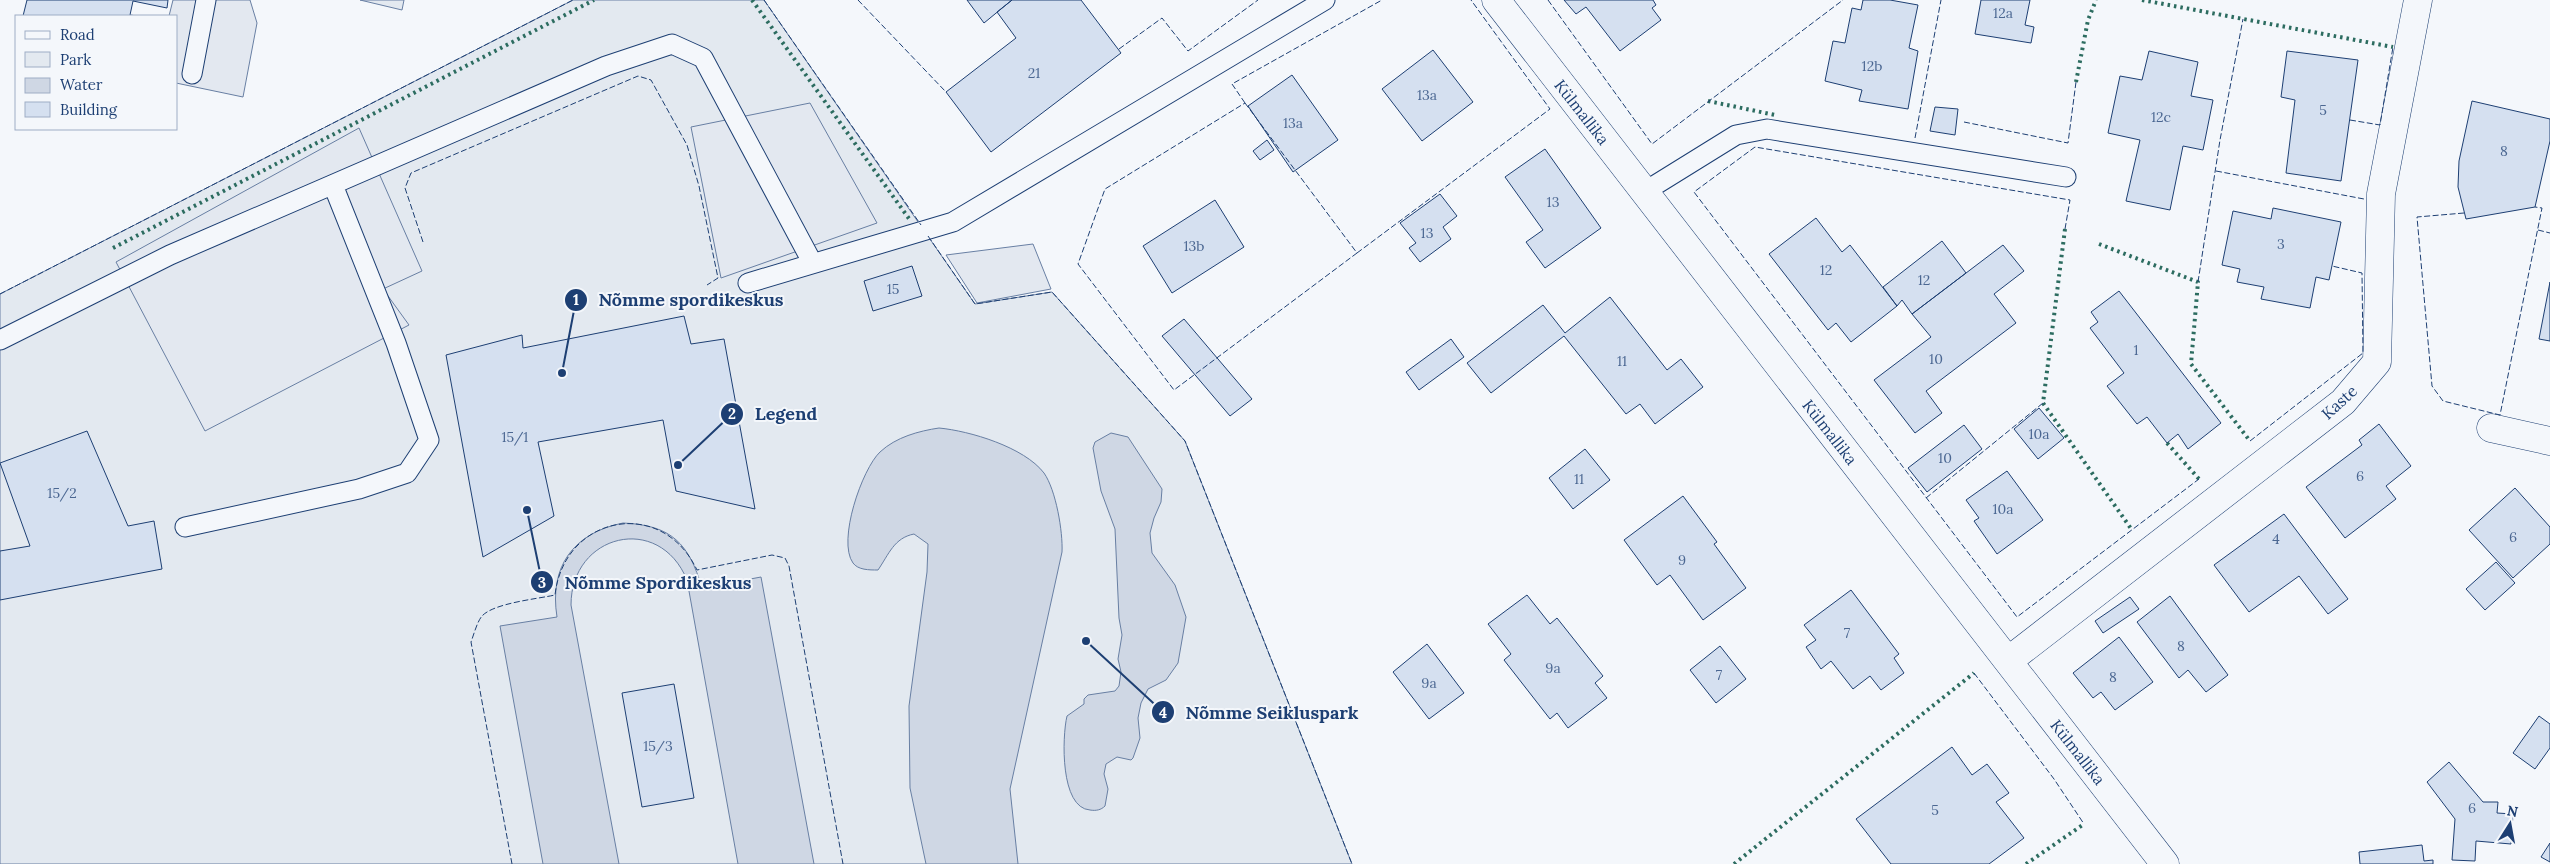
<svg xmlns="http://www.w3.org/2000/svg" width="2550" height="864" viewBox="0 0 2550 864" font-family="Lora,serif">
<rect width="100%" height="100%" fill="#f4f7fb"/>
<!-- green -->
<path fill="#e3e9f0" stroke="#687fa3" d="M360 0H404L402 10Z
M573 0H764L975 304 1052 292 1185 441 1352 864H0V294Z"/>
<!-- parking -->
<path fill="#e3e8f0" stroke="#687fa3" d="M173 0H250L257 23 243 97 176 83V16H169Z
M810 103 877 223 721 278 691 127Z
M359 128 422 271 383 289 409 325 205 431 116 262Z
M1033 244 1051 289 977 303 946 255Z"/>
<!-- water -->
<path fill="#cfd7e4" stroke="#687fa3" d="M939 428C970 431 1024 447 1044 473 1056 490 1063 532 1062 552L1010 789 1018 864H926L910 788 909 706 927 572 928 544 914 534C894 538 889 554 878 570 869 570 858 570 853 563 837 541 862 469 880 452 896 437 919 431 939 428Z
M1111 433 1128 437 1162 489 1161 502 1154 518 1150 533 1152 553 1175 585 1186 617 1178 663 1166 680 1148 689 1141 703 1138 718 1140 738 1133 758 1131 760 1117 757 1106 764 1104 774 1108 789 1105 806C1101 810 1096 811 1090 810 1060 808 1062 737 1067 716L1084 704V699L1088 695 1115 691 1119 686 1121 672 1118 659 1122 635 1119 618 1115 529 1101 491 1093 448 1095 442Z
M623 523C672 525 689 544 702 588L761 577 814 864H738L687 580C659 512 571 534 571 605L619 864H543L500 626 557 617C549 567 573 533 623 523Z"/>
<!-- building -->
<path fill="#d5e0f0" stroke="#1d3f73" d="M27 0H168L167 8 133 1 130 15 137 16H23Z
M967 0H1012L984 23Z
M1012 0H1081L1121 53 991 152 946 92 1016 38 997 12Z
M1564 0H1653L1656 5 1652 8 1661 20 1620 51 1586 7 1576 14Z
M1863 0H1890L1918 5 1909 48 1918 51 1908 109 1859 101 1862 90 1825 81 1833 41 1845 43 1852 8 1861 10Z
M1981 0H2030L2025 25 2034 27 2031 43 1975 34Z
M1433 50 1473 102 1422 141 1382 89Z
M2149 51 2198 62 2191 96 2213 100 2203 150 2183 146 2170 210 2126 201 2140 140 2108 133 2120 76 2142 80Z
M2287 51 2358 60 2341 181 2286 173 2295 100 2281 97Z
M1292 75 1338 140 1293 172 1248 106Z
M2472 101 2550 119V141L2535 207 2466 219 2458 187 2459 161Z
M1935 107 1958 109 1955 135 1930 131Z
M1267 140 1274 150 1260 160 1253 151Z
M1545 149 1601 228 1545 268 1526 242 1543 230 1505 177Z
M1440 194 1457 216 1443 227 1451 239 1420 262 1409 248 1416 243 1400 223Z
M1215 200 1244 247 1172 293 1143 246Z
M2273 208 2341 222 2329 280 2316 277 2310 308 2261 299 2264 287 2237 282 2240 269 2222 265 2233 211 2271 219Z
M1816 218 1842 252 1850 245 1897 306 1851 342 1836 323 1828 330 1769 254Z
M1942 241 1966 273 1912 314 1902 300 1897 306 1883 287Z
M2003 245 2024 271 1994 294 2016 323 1926 391 1942 413 1915 433 1874 380 1931 337 1912 314Z
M912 266 922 296 873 311 864 281Z
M2550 282V341L2539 339Z
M2119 291 2221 423 2188 449 2178 434 2167 443 2147 417 2137 424 2107 386 2124 373 2090 328 2098 322 2091 312Z
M1610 297 1667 370 1681 359 1703 387 1655 424 1640 404 1626 414 1564 336 1491 393 1467 363 1543 305 1565 333Z
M684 316 691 344 724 339 755 509 676 491 663 420 538 442 554 516 483 557 446 355 522 335 523 348Z
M1184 319 1252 399 1230 416 1162 336Z
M1451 339 1464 357 1419 390 1406 372Z
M2039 408 2064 438 2038 459 2014 429Z
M2379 424 2411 466 2386 486 2396 499 2345 538 2306 487 2362 445 2359 440Z
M1964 425 1982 449 1927 492 1908 468Z
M87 431 128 526 154 521 162 569 0 600V551L30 546 0 463Z
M1585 449 1610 480 1573 509 1549 478Z
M2007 471 2043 520 1997 554 1974 521 1979 518 1966 500Z
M2515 488 2550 527V544L2513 578 2469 530Z
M1683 496 1717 542 1714 544 1746 588 1703 620 1670 575 1657 585 1624 540Z
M2284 514 2348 599 2328 614 2299 576 2249 612 2214 565Z
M2496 562 2515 583 2485 610 2466 589Z
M1851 590 1899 654 1894 658 1904 673 1881 690 1870 676 1853 689 1831 661 1821 669 1806 647 1816 640 1804 625Z
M1527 595 1550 624 1557 618 1603 676 1595 683 1607 698 1568 728 1557 713 1550 719 1504 660 1511 654 1488 624Z
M2170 596 2228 675 2206 692 2188 670 2179 678 2137 622Z
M2130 597 2139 609 2103 633 2095 621Z
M2119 637 2153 682 2115 710 2101 692 2093 698 2073 673Z
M1427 644 1464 693 1429 719 1393 672Z
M1720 646 1746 679 1716 703 1690 670Z
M674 684 694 798 642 807 622 693Z
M2539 716 2550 724V748L2535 769 2513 753Z
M1952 747 1972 775 1987 764 2009 793 1996 802 2024 838 1989 864H1891L1856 819Z
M2449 762 2483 802H2498L2497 813 2513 814 2511 844 2476 841 2475 861 2452 860 2455 819 2427 782Z
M2550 843V862L2541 857Z
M2422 845 2424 861 2433 860V864H2360L2359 852Z"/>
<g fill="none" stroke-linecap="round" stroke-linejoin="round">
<!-- service casing -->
<g stroke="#1d3f73" stroke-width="21">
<path id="service" d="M192 74 206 0
M1644 192 1736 135 1767 129 2066 177
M748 283 953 222 1325 0
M0 340 170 255 606 66 672 44 703 58 812 262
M185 527 359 489 407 473 429 440 396 343 333 185"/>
</g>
<!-- minor casing -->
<g stroke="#1d3f73" stroke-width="29">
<path id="minor" d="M1496 0 2165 864
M2491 428 2550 441
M2008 661 2343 402 2377 362 2381 194 2418 0"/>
</g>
<!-- service -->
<use href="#service" stroke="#f4f7fb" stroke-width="19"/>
<!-- minor -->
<use href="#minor" stroke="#f4f7fb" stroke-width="28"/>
<!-- hedge -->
<path stroke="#2c6c60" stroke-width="4" stroke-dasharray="2.5 4" stroke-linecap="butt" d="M752 0 910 220
M2142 0 2393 47
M2076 82 2088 20 2096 0
M1708 101 1775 115
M2065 229 2043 403 2132 530
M2099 244 2198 282 2191 364 2250 441
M113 248 594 0
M2167 443 2199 479
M1734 864 1974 673
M2026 864 2084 824"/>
<!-- fence -->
<path stroke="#1d3f73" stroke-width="1" stroke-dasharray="6 2.5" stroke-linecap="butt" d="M764 0 921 225
M858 0 946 92
M1548 0 1652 144 1843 0
M1119 49 1162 18 1188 51 1258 0
M1245 103 1357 253 1174 390 1078 264 1105 189Z
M1245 103 1232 84 1382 0
M2350 120 2380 125 2393 47
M1964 122 2068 143 2076 82
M1915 138 1941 0
M2216 171 2364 199
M2464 213 2417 217 2432 386 2443 401 2500 415 2542 208 2535 207
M2065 229 2070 200 1755 147 1694 192 2017 617 2199 479
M2538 230 2550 233
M928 236 975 304 1052 292 1185 441 1352 864
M423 242 405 188 411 173 638 76 651 80 687 145 699 186 718 278 707 285
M1357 253 1550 109 1471 0
M2198 282 2220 140 2243 19
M0 294 573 0
M2250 441 2363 353 2362 273 2332 266
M1926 498 2043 403
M1974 673 2054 779 2084 824
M512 864 471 642C474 634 477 622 482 616 494 603 537 599 555 595 564 515 662 496 697 570L772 555 785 558 789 566 843 864"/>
</g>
<g text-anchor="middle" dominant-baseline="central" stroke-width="4" stroke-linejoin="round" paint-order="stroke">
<!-- number labels -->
<g font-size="14" fill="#4b6792">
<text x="2003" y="13">12a</text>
<text x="1872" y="66">12b</text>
<text x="1034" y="73">21</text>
<text x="1427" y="95">13a</text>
<text x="2323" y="110">5</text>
<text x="2161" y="117">12c</text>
<text x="1293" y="123">13a</text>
<text x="2504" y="151">8</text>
<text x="1553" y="202">13</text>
<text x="1427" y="233">13</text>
<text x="2281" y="244">3</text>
<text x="1194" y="246">13b</text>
<text x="1826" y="270">12</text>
<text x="1924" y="280">12</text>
<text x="893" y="289">15</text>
<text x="2136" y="350">1</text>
<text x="1936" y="359">10</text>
<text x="1622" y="361">11</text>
<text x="2039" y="434">10a</text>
<text x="515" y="437">15/1</text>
<text x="1945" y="458">10</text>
<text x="2360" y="476">6</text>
<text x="1579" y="479">11</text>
<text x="62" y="493">15/2</text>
<text x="2003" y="509">10a</text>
<text x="2513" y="537">6</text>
<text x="2276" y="539">4</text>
<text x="1682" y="560">9</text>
<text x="1847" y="633">7</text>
<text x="2181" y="646">8</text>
<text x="1553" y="668">9a</text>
<text x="1719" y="675">7</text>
<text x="2113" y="677">8</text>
<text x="1429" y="683">9a</text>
<text x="658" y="746">15/3</text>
<text x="2472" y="808">6</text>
<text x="1935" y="810">5</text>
</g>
<!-- street labels -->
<g font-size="16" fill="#1d3f73" stroke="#f4f7fb">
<text transform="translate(1582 112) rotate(52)">Külmallika</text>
<text transform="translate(2339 402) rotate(-43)">Kaste</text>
<text transform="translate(1830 432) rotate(52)">Külmallika</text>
<text transform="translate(2078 752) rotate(52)">Külmallika</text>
</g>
</g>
<!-- callouts -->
<path fill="none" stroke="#1d3f73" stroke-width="2" d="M562 373L576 300M678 465L732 414M527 510L542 582M1086 641L1163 712"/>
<g fill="#1d3f73" stroke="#f4f7fb" stroke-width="2">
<circle cx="562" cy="373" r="5"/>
<circle cx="678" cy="465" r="5"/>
<circle cx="527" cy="510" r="5"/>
<circle cx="1086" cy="641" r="5"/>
<circle cx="576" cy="300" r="12"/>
<circle cx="732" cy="414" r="12"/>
<circle cx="542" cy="582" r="12"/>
<circle cx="1163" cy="712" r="12"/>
</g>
<g font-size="15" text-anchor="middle" font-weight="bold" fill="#fff">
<text x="576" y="305">1</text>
<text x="732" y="419">2</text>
<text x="542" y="588">3</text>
<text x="1163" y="718">4</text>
</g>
<g font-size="18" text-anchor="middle" font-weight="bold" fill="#1d3f73" stroke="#f4f7fb" stroke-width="4" stroke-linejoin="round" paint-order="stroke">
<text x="691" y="306">Nõmme spordikeskus</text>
<text x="786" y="420">Legend</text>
<text x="658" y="589">Nõmme Spordikeskus</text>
<text x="1272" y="719">Nõmme Seikluspark</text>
</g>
<!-- legend -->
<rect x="15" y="15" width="162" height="115" fill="#f4f7fb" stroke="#9eadc5"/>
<rect x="25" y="31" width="25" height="8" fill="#f4f7fb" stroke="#9eadc5"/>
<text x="60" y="40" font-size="15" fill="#1d3f73">Road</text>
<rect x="25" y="52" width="25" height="15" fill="#e3e9f0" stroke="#9eadc5"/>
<text x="60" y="65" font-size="15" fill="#1d3f73">Park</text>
<rect x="25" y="78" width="25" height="15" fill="#cfd7e4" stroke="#9eadc5"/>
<text x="60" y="90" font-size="15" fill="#1d3f73">Water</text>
<rect x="25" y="102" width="25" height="15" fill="#d5e0f0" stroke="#9eadc5"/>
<text x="60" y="115" font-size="15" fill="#1d3f73">Building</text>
<!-- north arrow -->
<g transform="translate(2510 824) rotate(11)" stroke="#f4f7fb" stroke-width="4" paint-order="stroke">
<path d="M0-4L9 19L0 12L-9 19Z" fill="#1d3f73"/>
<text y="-8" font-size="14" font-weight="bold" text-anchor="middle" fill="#1d3f73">N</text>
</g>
</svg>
